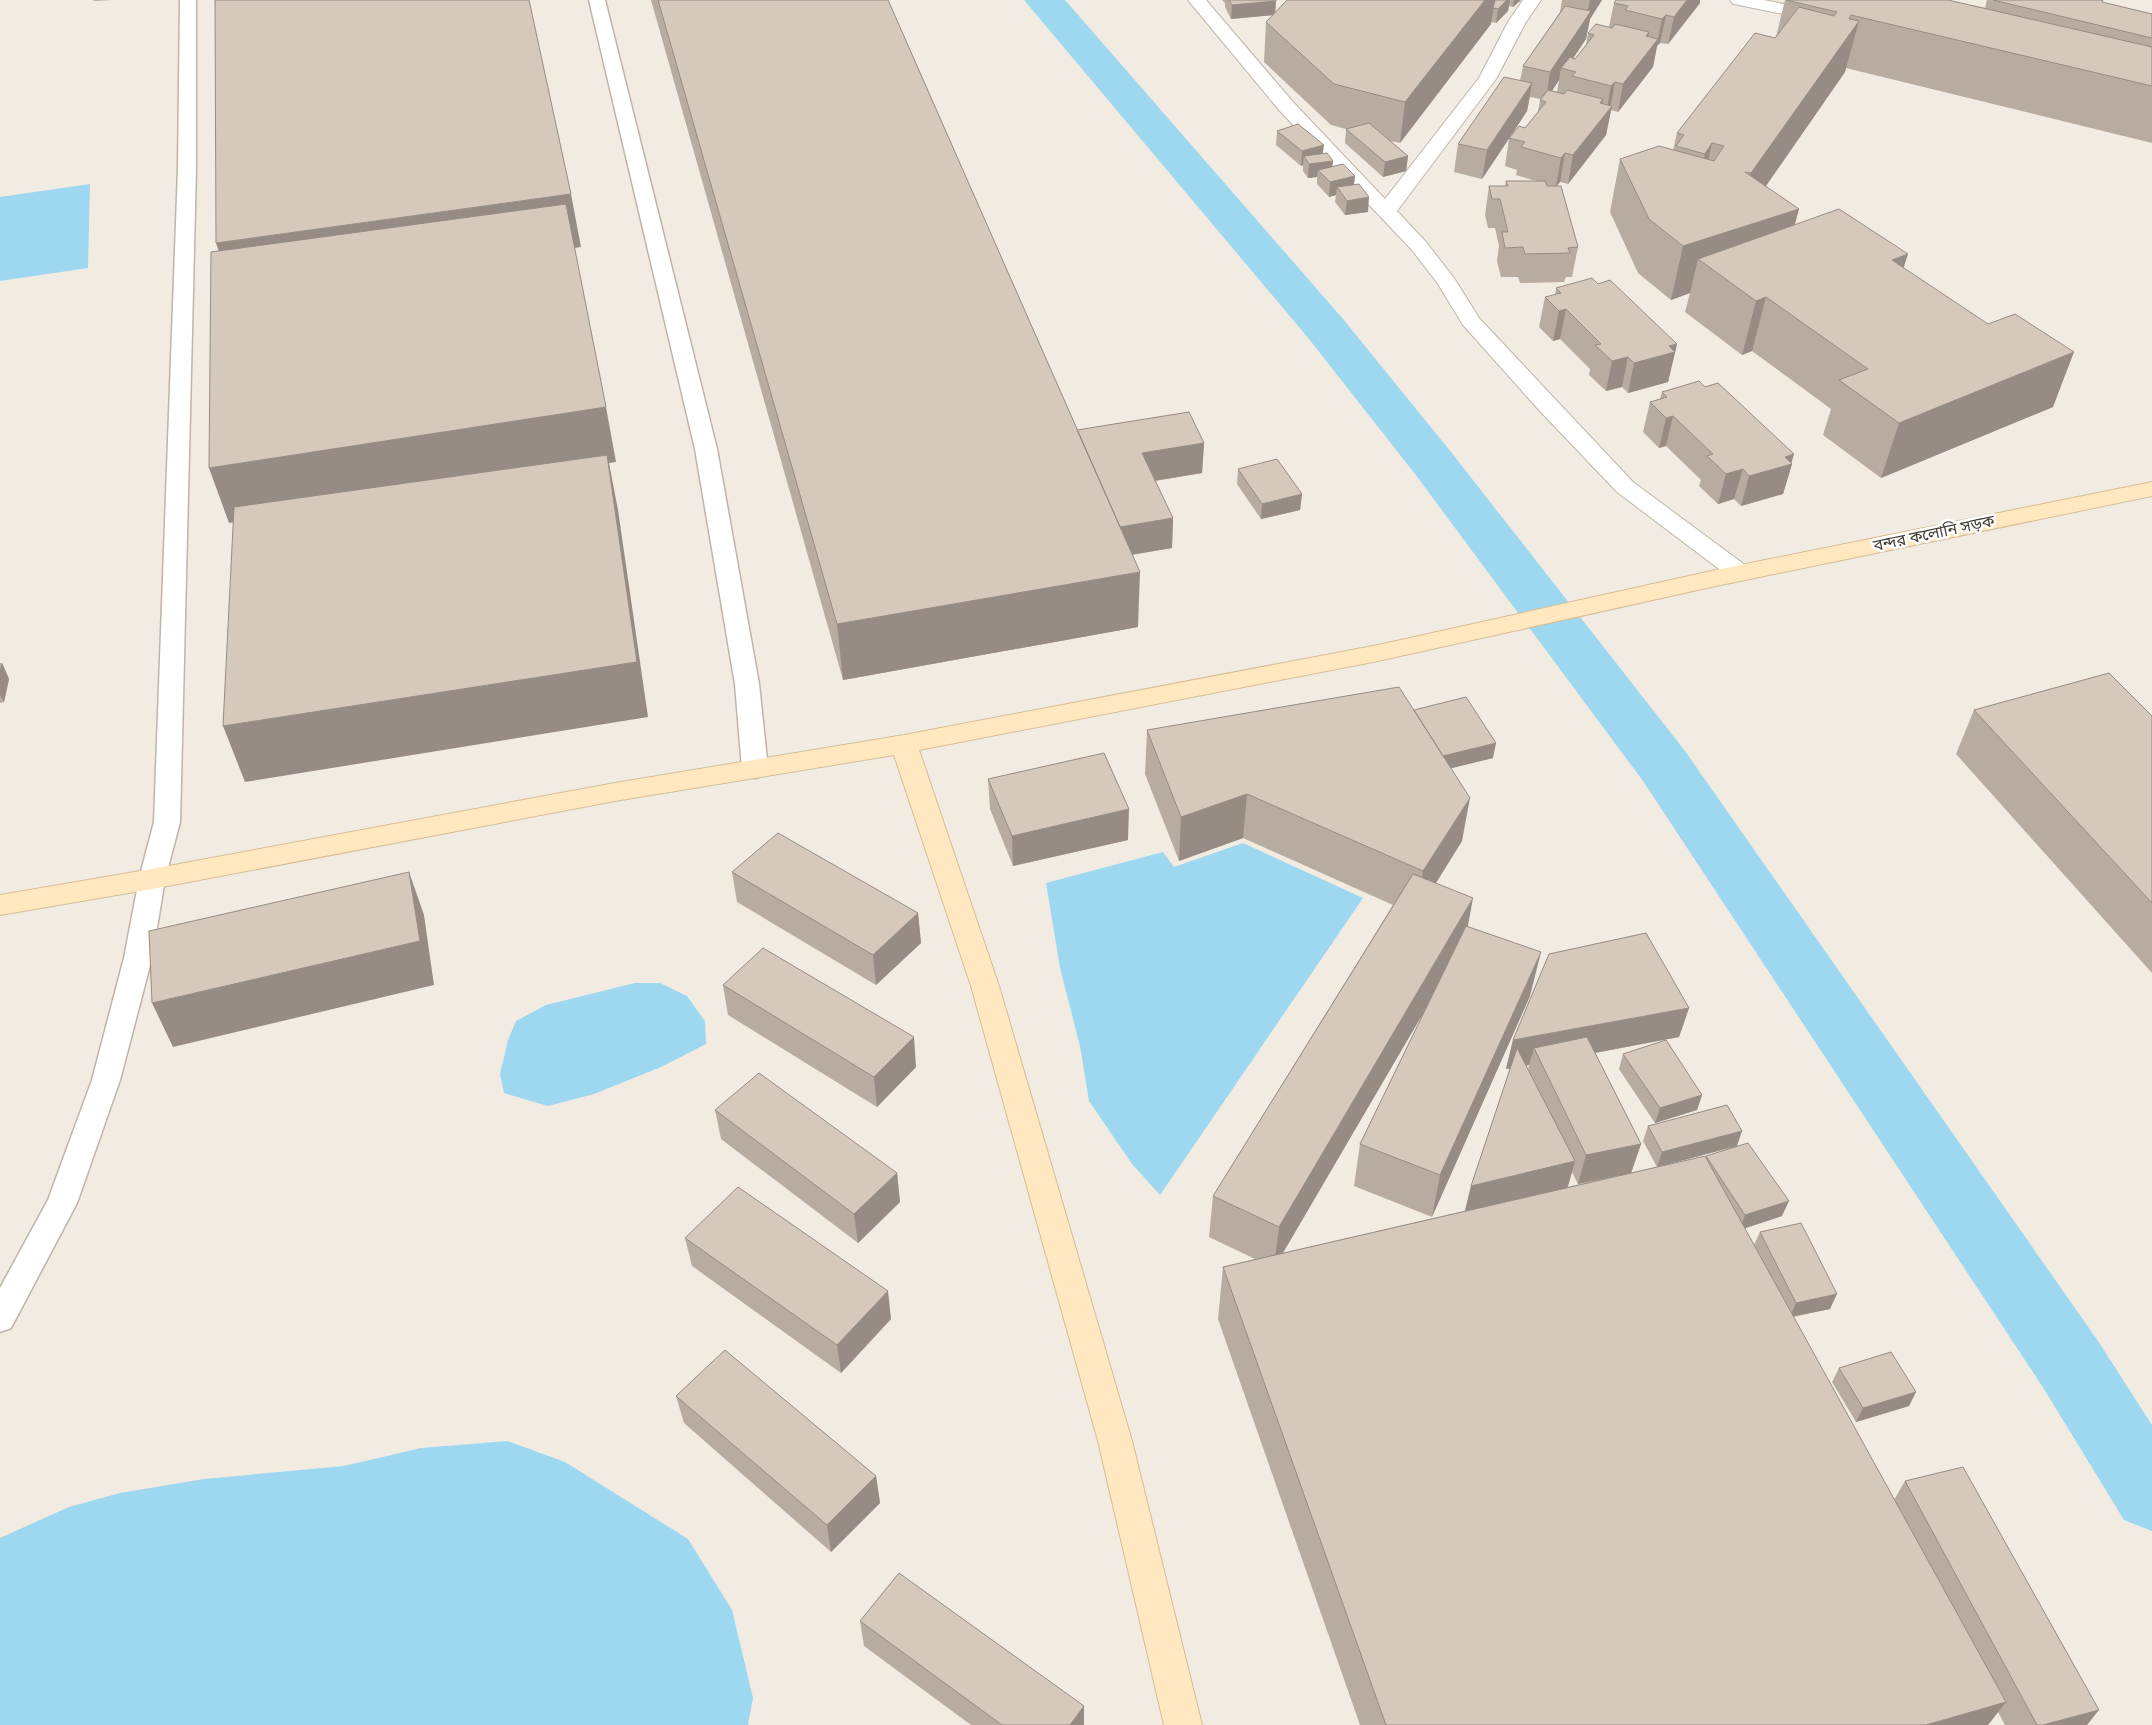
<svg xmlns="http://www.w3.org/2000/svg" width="2152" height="1725" viewBox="0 0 2152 1725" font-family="Rubik,'Noto Sans Bengali',sans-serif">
<rect width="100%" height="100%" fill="#f1ebe2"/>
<!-- water -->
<path fill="#9dd8f0" d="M90 184 88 268 0 281V197Z
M1243 843 1363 898 1160 1195 1132 1164 1089 1101 1080 1046 1060 968 1046 883 1163 852 1174 867Z
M635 983H660L687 996 705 1021 706 1044 661 1067 594 1094 548 1106 504 1093 500 1074 508 1040 516 1021 546 1005Z
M507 1441 565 1462 688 1539 732 1610 753 1698 748 1725H0V1538L69 1507 120 1493 204 1479 344 1466 421 1448Z"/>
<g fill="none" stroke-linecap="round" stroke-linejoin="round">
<!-- canal -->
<path fill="#9dd8f0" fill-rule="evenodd" d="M1024 0H1065L1343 319 1451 452 1685 751 2098 1341 2152 1425V1531L2124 1520 2044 1389 1643 781 1415 474 1309 339Z"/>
<!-- lane casing -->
<g stroke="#c0b4a8" stroke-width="3">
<path id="lane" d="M180 0H196V168L180 822 165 879 152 958 120 1080 77 1203 11 1328 0 1332V1288L48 1200 92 1080 124 958 139 879 154 822 178 168Z
M589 0H605L717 449 759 684 768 769 764 775 755 778 746 775 742 769 735 684 695 449Z"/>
</g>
<!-- street casing -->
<g stroke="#c0b4a8" stroke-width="2">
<path id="street" d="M1188 0H1206L1293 102 1385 199 1479 78 1508 22 1523 0H1541L1526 22 1496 79 1397 211 1426 242 1454 278 1479 318 1633 482 1749 568 1752 573 1749 578 1740 581 1731 578 1617 492 1538 409 1463 325 1438 284 1412 250 1279 110Z
M1730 0H1764L1827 13 1830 17 1827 21 1821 22 1739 5 1733 4Z"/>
</g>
<!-- secondary casing -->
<g stroke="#d5bc94" stroke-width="2">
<path id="secondary" d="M2152 482V496L1716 586 1378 661 919 750 999 986 1132 1441 1202 1725H1164L1098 1441 971 986 894 755 615 801 152 889 0 915V895L152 869 615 783 904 735 1378 645 1716 570Z"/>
</g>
<!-- lane -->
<use href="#lane" fill="#fff" fill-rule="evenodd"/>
<!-- street -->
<use href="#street" fill="#fff" fill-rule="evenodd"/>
<!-- secondary -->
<use href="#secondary" fill="#ffe7bf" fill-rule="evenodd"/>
</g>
<!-- wall -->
<path fill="#b8aca1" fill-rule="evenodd" d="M93 0H114L94 1Z
M651 0H888L1077 430 1204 443 1202 473 1155 481 1173 518 1172 548 1132 555 1138 627 843 680Z
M1222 0H1276L1275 13 1287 0H1521L1513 7 1509 6 1508 11 1496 23 1491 22V24L1400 143 1390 141 1408 156 1406 171 1383 177 1345 143 1346 129 1331 125 1264 62 1266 22 1273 15 1231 19 1225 7V3Z
M1562 0H1602L1590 19 1586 39 1573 58 1575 59 1586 45 1588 33 1609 27 1614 3 1616 0H1700V3L1668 44 1660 43 1657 46 1653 67 1618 112 1611 110 1606 135 1568 184 1560 182 1557 186 1578 247 1572 277H1566L1564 282 1520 283 1518 277H1501L1497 261 1499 246 1495 228H1488L1485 215 1489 186H1505L1506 181H1536L1516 175 1517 170 1505 166 1509 139 1482 179 1454 172 1458 144 1520 81 1523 66 1560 12ZM1559 80 1557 92 1552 91ZM1530 97 1541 99 1540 100 1538 112 1525 128 1511 136 1527 111Z
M1785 0 1956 2 1985 8 1987 0 2104 3 2152 14V143L1846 68 1845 72 1766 186 1795 225 1904 268 2053 407 1881 478 1823 435 1831 409 1752 351 1742 355 1685 312 1690 293 1671 300 1638 273 1610 212 1620 159 1673 150 1677 133 1776 37Z
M1277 131 1323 153 1333 161 1332 166 1355 176 1354 185 1368 212 1345 215 1335 202 1336 195 1329 197 1317 184V177L1308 178 1303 171V165L1301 166 1276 145Z
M1598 284 1677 344 1668 382 1628 393 1622 387 1606 391 1589 375 1590 369 1560 339 1553 341 1539 327 1545 297 1555 295 1556 288Z
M1705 387 1794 454 1791 463 1792 464 1783 494 1741 506 1734 499 1718 504 1699 486 1701 480 1666 446 1659 448 1643 432 1650 402 1660 399 1662 392Z
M1238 469 1302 494 1300 510 1261 519 1237 484Z
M0 663H2L9 679 4 702 0 703Z
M1414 710 1493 758 1451 768 1462 841 1436 883 1468 927 1530 996 1432 1217 1354 1186 1360 1144 1427 1006 1283 1253 1465 1211 1471 1186 1510 1069H1506L1513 1040 1689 1008 1679 1037 1595 1053 1641 1144 1631 1173 1578 1184 1572 1172 1567 1187 1657 1167 1643 1141 1648 1126 1737 1146 1658 1167 1705 1158 1706 1156 1782 1216 1744 1228 1754 1245 1760 1232 1830 1309 1793 1317 1894 1500 1905 1481 2087 1725H2005L1998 1712 1988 1725H1360L1218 1319 1223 1267 1255 1259 1209 1237 1213 1196 1393 905 1243 838 1179 861 1145 774 1147 730ZM1529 1065 1528 1070 1526 1066Z
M1974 710 2152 716V973L1956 754Z
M988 779 1128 840 1013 866 990 809Z
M732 872 918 913 921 943 876 985 737 902Z
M723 985 916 1067 877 1107 728 1015Z
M1623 1054 1702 1095 1697 1110 1655 1123 1619 1069Z
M715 1110 897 1173 900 1202 858 1243 721 1139Z
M685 1238 891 1319 841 1373 692 1266Z
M1839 1368 1909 1406 1856 1422 1832 1382Z
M676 1396 876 1476 880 1503 831 1552 684 1423Z
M860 1621 1084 1706V1725H971L864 1646Z"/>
<!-- shaded-wall -->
<path fill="#968c83" d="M1485 0H1495L1491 24 1400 143 1405 102Z
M1507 0H1510L1508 11 1496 23 1498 9Z
M1514 0H1521L1513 7Z
M1590 0H1602L1590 19 1586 39 1566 69 1561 68 1559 80 1546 100 1550 72 1586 18Z
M1687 0H1700V3L1668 44 1674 17Z
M1276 1 1275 15 1231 19 1232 5Z
M1666 15 1660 43 1657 46 1653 67 1618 112 1623 84 1646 36 1649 32 1645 57 1658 39 1662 19Z
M1851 15 1844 42 1859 21 1845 72 1738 226 1751 173Z
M1615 82 1610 109 1612 106 1606 135 1568 184 1573 155 1600 103 1603 99 1599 123 1606 114 1611 86Z
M1532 83 1527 111 1482 179 1487 150Z
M1712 143 1700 196 1693 206 1705 154Z
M1324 145 1322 159 1304 156 1303 165 1301 166 1302 151Z
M1565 153 1560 182 1556 186 1561 158Z
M1408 156 1406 171 1383 177 1385 162Z
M1333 161 1331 175 1318 170 1317 177 1308 178 1309 164Z
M1355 176 1353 191 1337 187 1336 195 1329 197 1330 182Z
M571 194 581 247 234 296 216 243Z
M1369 197 1368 212 1345 215 1347 201Z
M1799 209 1785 262 1698 259 1690 293 1671 300 1683 246Z
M1908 254 1891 308 1892 260Z
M1766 297 1752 351 1742 355 1756 301Z
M1566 309 1560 339 1553 341 1559 311Z
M1677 344 1668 382 1628 393 1634 363 1669 346Z
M2074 352 2053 407 1881 478 1899 423Z
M1628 357 1622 387 1606 391 1612 361Z
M606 407 616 462 609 463 618 510 648 717 245 782 223 726 608 464 229 523 209 468Z
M1673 416 1666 446 1659 448 1666 418Z
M1204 443 1202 473 1141 483 1142 453Z
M1794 454 1791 464H1792L1783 494 1741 506 1749 476 1785 457Z
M1743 469 1734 499 1718 504 1726 474Z
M1302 494 1300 510 1261 519 1262 504Z
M1173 518 1172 548 1117 557V527Z
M1140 572 1138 627 843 680 837 624Z
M2 663 9 679 4 702 0 695V670Z
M1496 743 1493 758 1428 774 1431 759Z
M1247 794 1243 838 1179 861 1181 817Z
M1470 798 1462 841 1416 915 1423 871Z
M1129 809 1128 840 1013 866 1012 836Z
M409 872 424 915 434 985 173 1047 152 1003Z
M1473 898 1465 942 1274 1268 1279 1227Z
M918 913 921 943 876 985 873 955Z
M1541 952 1530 996 1432 1217 1440 1175Z
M1689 1008 1679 1037 1541 1063 1534 1048 1529 1065 1506 1069 1513 1040Z
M914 1037 916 1067 877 1107 874 1077Z
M1702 1095 1697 1110 1655 1123 1660 1108Z
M1742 1131 1737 1146 1657 1167 1662 1152Z
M1641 1144 1631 1173 1578 1184 1586 1155Z
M1575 1161 1567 1190 1464 1215 1471 1186Z
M897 1173 900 1202 858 1243 854 1214Z
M1789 1201 1782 1216 1740 1230 1745 1215Z
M888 1291 891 1319 841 1373 837 1345Z
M1837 1294 1830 1309 1790 1317 1796 1303Z
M1916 1392 1909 1406 1856 1422 1863 1408Z
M876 1476 880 1503 831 1552 827 1525Z
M2006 1702 1988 1725H1926Z
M1084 1706V1725H1070Z
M2099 1710 2087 1725H2043Z"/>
<!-- building -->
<path fill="#d6c8bb" stroke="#968c83" d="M215 0H529L571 194 216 243Z
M658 0H888L1140 572 837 624Z
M1229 0H1276V1L1232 5Z
M1287 0H1485L1405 102 1334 84 1266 22Z
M1495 0H1507L1498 9 1493 8Z
M1616 0H1687L1674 17 1666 15 1662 19 1625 10 1628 6 1614 3Z
M1786 0H1948L2152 47V86L1851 15 1849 19 1859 21 1751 173 1745 172 1799 209 1683 246 1649 219 1620 159 1659 146 1714 161 1724 146 1712 143 1705 154 1676 146 1684 135 1677 133 1755 33 1775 38 1799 7 1834 16 1837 12Z
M1993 0H2103L2102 2 2152 14V38Z
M1565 6 1591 11 1550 72 1523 66Z
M1596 24 1612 28 1615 24 1649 32 1646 36 1658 39 1623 84 1615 82 1611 86 1572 76 1576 72 1561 68 1570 57 1575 59 1594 35 1588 33Z
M1504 77 1532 83 1487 150 1458 144Z
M1548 90 1564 94 1567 90 1603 99 1600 103 1612 106 1573 155 1565 153 1561 158 1521 147 1525 142 1509 138 1519 126 1525 128 1546 102 1540 100Z
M1369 123 1408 156 1385 162 1346 129Z
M1298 124 1324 145 1302 151 1277 131Z
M1327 153 1333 161 1309 164 1304 156Z
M1343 164 1355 176 1330 182 1318 170Z
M1506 181H1545L1547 186H1561L1578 247 1568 248 1570 253 1525 254 1523 247 1505 248 1502 232H1508L1500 199H1492L1489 186H1508Z
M1359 184 1369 197 1347 201 1337 187Z
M566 204 606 407 209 468 211 252Z
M1839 209 1908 254 1892 260 1988 324 2015 314 2074 352 1899 423 1839 380 1868 369 1766 297 1756 301 1698 259Z
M1592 278 1598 284 1610 280 1677 344 1669 346 1675 352 1634 363 1628 357 1612 361 1595 345 1601 344 1566 309 1559 311 1545 297 1561 293 1556 288Z
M1699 381 1705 387 1718 383 1794 454 1785 457 1792 464 1749 476 1743 469 1726 474 1707 456 1713 454 1673 416 1666 418 1650 402 1667 397 1662 392Z
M1189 412 1204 443 1142 453 1173 518 1120 527 1077 430Z
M607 455 637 662 223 726 234 507Z
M1277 459 1302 494 1262 504 1238 469Z
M2109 673 2152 716V903L1974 710Z
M1399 687 1470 798 1423 871 1247 794 1181 817 1147 730Z
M1466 697 1496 743 1443 756 1414 710Z
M1104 753 1129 809 1012 836 988 779Z
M778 833 918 913 873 955 732 872Z
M409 872 420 941 152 1003 149 931Z
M1413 874 1473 898 1279 1227 1213 1196Z
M1466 926 1541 952 1440 1175 1360 1144Z
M1646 933 1689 1008 1513 1040 1549 954Z
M763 948 914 1037 874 1077 723 985Z
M1587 1037 1641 1144 1586 1155 1534 1048Z
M1666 1040 1702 1095 1660 1108 1623 1054Z
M1517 1048 1575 1161 1471 1186Z
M759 1073 897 1173 854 1214 715 1110Z
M1727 1105 1742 1131 1662 1152 1648 1126Z
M1748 1143 1789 1201 1745 1215 1706 1156Z
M1705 1156 2006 1702 1926 1725H1386L1223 1267Z
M738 1187 888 1291 837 1345 685 1238Z
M1801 1223 1837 1294 1796 1303 1760 1232Z
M725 1350 876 1476 827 1525 676 1396Z
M1891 1352 1916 1392 1863 1408 1839 1368Z
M1963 1467 2099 1710 2043 1725H2037L1905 1481Z
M899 1573 1084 1706 1070 1725H1002L860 1621Z"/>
<g text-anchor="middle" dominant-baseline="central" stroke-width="5" stroke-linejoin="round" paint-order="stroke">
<!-- street labels -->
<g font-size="16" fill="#433b33" stroke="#fff">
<text transform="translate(1934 533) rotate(-12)">বন্দর কলোনি সড়ক</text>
</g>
</g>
</svg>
